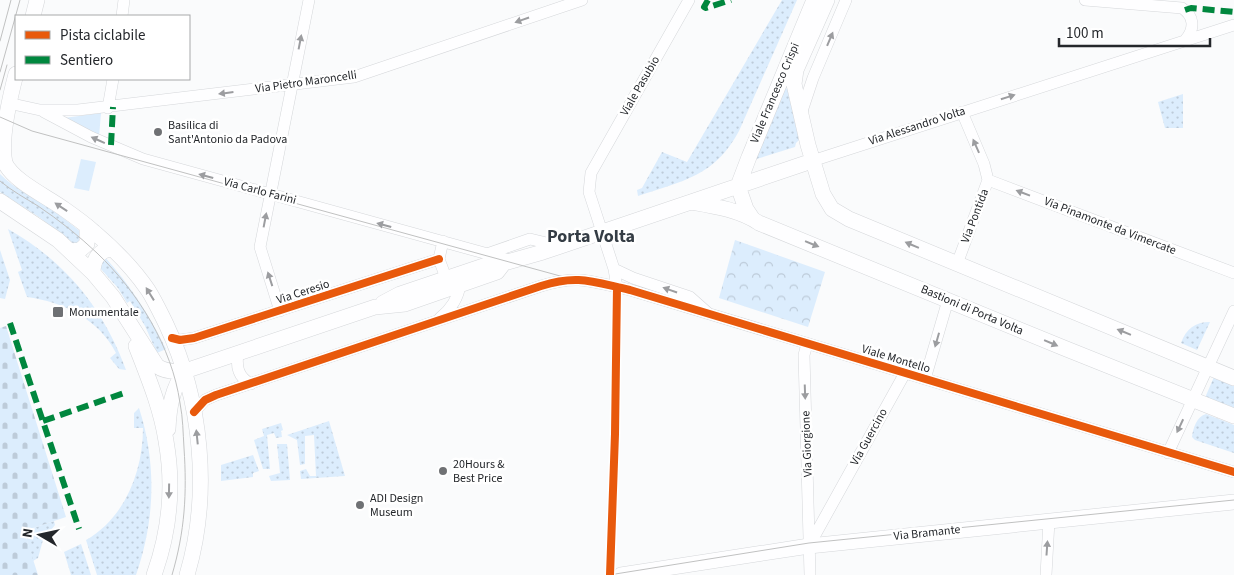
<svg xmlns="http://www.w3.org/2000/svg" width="1234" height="575" viewBox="0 0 1234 575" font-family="'Source Sans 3',sans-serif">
<defs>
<pattern id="grass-dots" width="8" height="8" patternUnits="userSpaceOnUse" patternTransform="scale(1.25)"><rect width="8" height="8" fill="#dcedfd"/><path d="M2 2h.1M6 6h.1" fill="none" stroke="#bdcbd9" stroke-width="1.8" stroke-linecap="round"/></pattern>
<pattern id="forest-crowns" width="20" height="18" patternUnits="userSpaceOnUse" patternTransform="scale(1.25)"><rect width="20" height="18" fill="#dcedfd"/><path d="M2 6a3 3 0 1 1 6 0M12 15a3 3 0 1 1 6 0" fill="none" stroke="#bdcbd9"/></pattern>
<pattern id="cemetery-stones" width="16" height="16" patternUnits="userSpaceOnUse" patternTransform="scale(1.25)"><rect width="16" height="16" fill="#dcedfd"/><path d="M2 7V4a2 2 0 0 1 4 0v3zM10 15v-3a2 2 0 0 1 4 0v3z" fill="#bdcbd9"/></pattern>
</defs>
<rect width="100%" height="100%" fill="#fafbfc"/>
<!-- grass -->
<path fill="url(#grass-dots)" d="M782 0H797L739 131C715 176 683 181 638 196L637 190 642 188 662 152 687 162Z
M785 87 789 91 799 140 796 143 795 147 750 161Z
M1183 94V128H1165L1158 102Z
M0 174C14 188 32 197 48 207 60 215 71 224 82 233L83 242 74 244 39 217 0 192Z
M8 229C65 261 104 309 126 370L119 369 110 358 116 353C99 319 63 302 27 297L18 272 22 270Z
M0 250 10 280 5 299 0 298Z
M104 256C130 285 149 314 166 349L157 353 145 326 130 301 127 303 118 288 100 268Z
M1210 322 1197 350 1181 343C1186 329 1195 322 1210 322Z
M1214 377 1234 381V411L1204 400Z
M139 408C157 464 155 520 136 575H97L86 540C125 518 143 471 143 428H134V413Z
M1206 414 1234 425V453L1195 440 1192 437C1193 428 1197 416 1206 414Z
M329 421 345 476 301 479 300 471 306 469 310 476H316L314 435 305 436V464L300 465 297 440 287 435Z
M281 423 283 430 281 431 282 437 276 438 274 433 267 435 270 469H263L254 440 264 436 262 429Z
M277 444H287L290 480 271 481 269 476 280 473Z
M253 455 259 471 253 473V477L221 481V465Z
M54 521 55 525 43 540 38 558 33 561 24 531Z
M81 544 91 575H71L64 552Z"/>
<!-- forest -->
<path fill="url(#forest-crowns)" d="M735 240 825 272 808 327 719 298Z"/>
<!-- cemetery -->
<path fill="url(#cemetery-stones)" d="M6 326 66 517 24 531 38 575H0V328Z"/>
<!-- garden -->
<path fill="#dcedfd" d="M101 113 99 137 64 118Z
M81 159 96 162 89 191 74 188Z"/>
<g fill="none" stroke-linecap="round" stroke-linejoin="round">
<!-- street casing -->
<g stroke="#d5d7da" stroke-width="12">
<path id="street" d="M1085 0 1182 8C1194 16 1195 28 1186 39
M122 16 124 0
M8 103 40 110H78L354 77 582 0
M108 108 113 79
M44 112 91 137 143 159 506 259
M801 114 813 78 846 0
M812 161 1234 25
M988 180 1234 273
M443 241 439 259 446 278
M487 254 530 239 559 246
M957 264 988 180 984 164 962 112
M614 269 633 278 690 297 708 313
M617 287 614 269 589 192 591 173 689 0
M280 311 260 247 309 0
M440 318C451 309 458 299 460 285
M172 338 180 340 194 338 439 259
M807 344 804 355 810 575
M238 353C236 367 238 377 251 384
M925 379 948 300
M194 412 205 400 216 395 541 286C578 274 593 282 630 290L1234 472
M1168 453 1234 311
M810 544 905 373
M1046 575 1049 521"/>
</g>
<!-- secondary casing -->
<g stroke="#d5d7da" stroke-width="16">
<path id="secondary" d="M827 0 796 70 794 84 808 145 823 194 832 209 849 219 1234 378
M33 16 37 0
M16 74C10 97 0 141 5 163 13 181 48 197 64 209 74 216 85 224 94 232 114 249 133 268 148 290 155 301 160 312 166 324 202 400 211 494 187 575
M738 186 749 157 814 0
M738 186 746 209 752 218
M0 201 58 240 93 273 113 297 157 366C165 372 175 372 185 371L375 307 405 304 497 272 504 263
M691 202C714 206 740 210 759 223L1064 348 1234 416
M71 251 80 250 87 244V226
M93 273C93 260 98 250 112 249
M383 303 400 294 495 262 504 263 543 252 812 161
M136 346C148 377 161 408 166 441 174 486 169 533 154 575
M168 429C169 408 172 388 185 371
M621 575 809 546 1234 502"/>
</g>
<!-- street -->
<use href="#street" stroke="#fefeff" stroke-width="11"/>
<!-- secondary -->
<use href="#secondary" stroke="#fefeff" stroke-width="15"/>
<!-- tram -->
<path stroke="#c0c1c1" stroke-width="1" d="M0 41 11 0
M0 72 20 0
M0 90 7 65
M0 117 32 131 593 285 632 294 1234 475
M0 181C12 191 25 198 38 206 59 220 79 236 97 253 138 292 172 347 180 403 183 418 183 433 184 448 187 493 185 531 172 575
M609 575 809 543 1234 500"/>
<!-- quiet -->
<path stroke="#00873e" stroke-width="6" stroke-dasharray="12 6" stroke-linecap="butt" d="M708 0 704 7 706 8 731 0
M1185 10 1191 8 1234 12
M111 145 113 107
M10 323 79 529
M43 421 124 393"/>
<!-- cycleway casing -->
<g stroke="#fff" stroke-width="11">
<path id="cycleway" d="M172 338 180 340 194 338 439 259
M194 412 205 400 216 395 541 286C578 274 593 282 630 290L1234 472
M610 575 615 434 617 287"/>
</g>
<!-- cycleway -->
<use href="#cycleway" stroke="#e8590c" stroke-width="8"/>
</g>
<!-- one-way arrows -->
<defs><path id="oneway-solid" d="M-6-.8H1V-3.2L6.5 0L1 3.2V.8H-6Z" transform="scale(1.25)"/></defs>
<g fill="#9c9da0">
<use href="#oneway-solid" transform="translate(522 20) rotate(161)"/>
<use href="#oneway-solid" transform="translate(830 39) rotate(-67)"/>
<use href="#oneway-solid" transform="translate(300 42) rotate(-79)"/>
<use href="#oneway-solid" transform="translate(226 93) rotate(173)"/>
<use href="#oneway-solid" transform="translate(1008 97) rotate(-18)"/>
<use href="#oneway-solid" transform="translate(98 140) rotate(-156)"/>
<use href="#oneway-solid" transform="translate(976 146) rotate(-114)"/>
<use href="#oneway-solid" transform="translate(206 176) rotate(-165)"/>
<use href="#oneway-solid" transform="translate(1023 193) rotate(-159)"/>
<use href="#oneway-solid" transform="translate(61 207) rotate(-146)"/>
<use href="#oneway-solid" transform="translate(265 220) rotate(-79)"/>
<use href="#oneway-solid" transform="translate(384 225) rotate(-165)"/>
<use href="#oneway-solid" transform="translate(812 244) rotate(22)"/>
<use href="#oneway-solid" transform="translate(912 245) rotate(-157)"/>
<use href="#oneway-solid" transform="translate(270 279) rotate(-108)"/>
<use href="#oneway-solid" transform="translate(670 290) rotate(-161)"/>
<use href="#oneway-solid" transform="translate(150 294) rotate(-122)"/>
<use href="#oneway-solid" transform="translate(1124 332) rotate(-158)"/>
<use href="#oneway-solid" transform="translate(937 340) rotate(106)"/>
<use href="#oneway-solid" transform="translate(1051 343) rotate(23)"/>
<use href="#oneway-solid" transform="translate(805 392) rotate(88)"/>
<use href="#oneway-solid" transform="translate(1180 426) rotate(115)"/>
<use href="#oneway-solid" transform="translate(197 437) rotate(-96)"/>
<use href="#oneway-solid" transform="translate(169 491) rotate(91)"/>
<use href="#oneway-solid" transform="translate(1047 548) rotate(-86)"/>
</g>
<!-- markers -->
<g fill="#6f7174" stroke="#fff" stroke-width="2">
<circle cx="158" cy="132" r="5"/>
<rect x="52" y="306" width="12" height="12" rx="2.5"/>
<circle cx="443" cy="471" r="5"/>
<circle cx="360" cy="505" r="5"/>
</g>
<g text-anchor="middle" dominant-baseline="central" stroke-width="5" stroke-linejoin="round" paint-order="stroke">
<!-- street labels -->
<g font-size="12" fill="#24272b" stroke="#fff">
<text transform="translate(306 82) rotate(-8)">Via Pietro Maroncelli</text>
<text transform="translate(640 86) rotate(-60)">Viale Pasubio</text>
<text transform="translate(775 93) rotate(-67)">Viale Francesco Crispi</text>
<text transform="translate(917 126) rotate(-18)">Via Alessandro Volta</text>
<text transform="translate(260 191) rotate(15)">Via Carlo Farini</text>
<text transform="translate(975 216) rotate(-69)">Via Pontida</text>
<text transform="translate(1110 226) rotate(21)">Via Pinamonte da Vimercate</text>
<text transform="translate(303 292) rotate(-18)">Via Ceresio</text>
<text transform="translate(972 310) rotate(23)">Bastioni di Porta Volta</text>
<text transform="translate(896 359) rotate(17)">Viale Montello</text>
<text transform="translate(869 437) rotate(-61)">Via Guercino</text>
<text transform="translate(807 444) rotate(-92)">Via Giorgione</text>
<text transform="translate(927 533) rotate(-6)">Via Bramante</text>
</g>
<!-- poi labels -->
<g font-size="12" fill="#24272b" stroke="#fff" text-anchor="start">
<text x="168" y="125">Basilica di<tspan x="168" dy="14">Sant'Antonio da Padova</tspan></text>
<text x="69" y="312">Monumentale</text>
<text x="453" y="464">20Hours &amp;<tspan x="453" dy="14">Best Price</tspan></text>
<text x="370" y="498">ADI Design<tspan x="370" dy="14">Museum</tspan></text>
</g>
<!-- district labels -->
<g font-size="18" font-weight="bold" fill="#353d45" stroke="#fff">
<text x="591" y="236">Porta Volta</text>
</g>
</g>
<!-- legend -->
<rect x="15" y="15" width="175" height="65" fill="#ffffff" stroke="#a7a9aa"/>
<rect x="25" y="31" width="25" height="8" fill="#e8590c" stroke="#a7a9aa"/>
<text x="60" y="40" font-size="15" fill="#24272b">Pista ciclabile</text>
<rect x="25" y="56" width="25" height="8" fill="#00873e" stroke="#a7a9aa"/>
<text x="60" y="65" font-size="15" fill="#24272b">Sentiero</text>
<!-- north arrow -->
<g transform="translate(40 535) rotate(279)" stroke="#ffffff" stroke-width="4" paint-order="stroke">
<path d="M0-4L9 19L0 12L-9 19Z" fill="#24272b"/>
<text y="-8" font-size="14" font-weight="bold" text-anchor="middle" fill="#24272b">N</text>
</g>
<!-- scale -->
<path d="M1059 38v8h151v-8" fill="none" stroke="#24272b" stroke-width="2.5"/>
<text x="1066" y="38" font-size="15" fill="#24272b" stroke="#ffffff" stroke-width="4" paint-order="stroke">100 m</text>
</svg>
